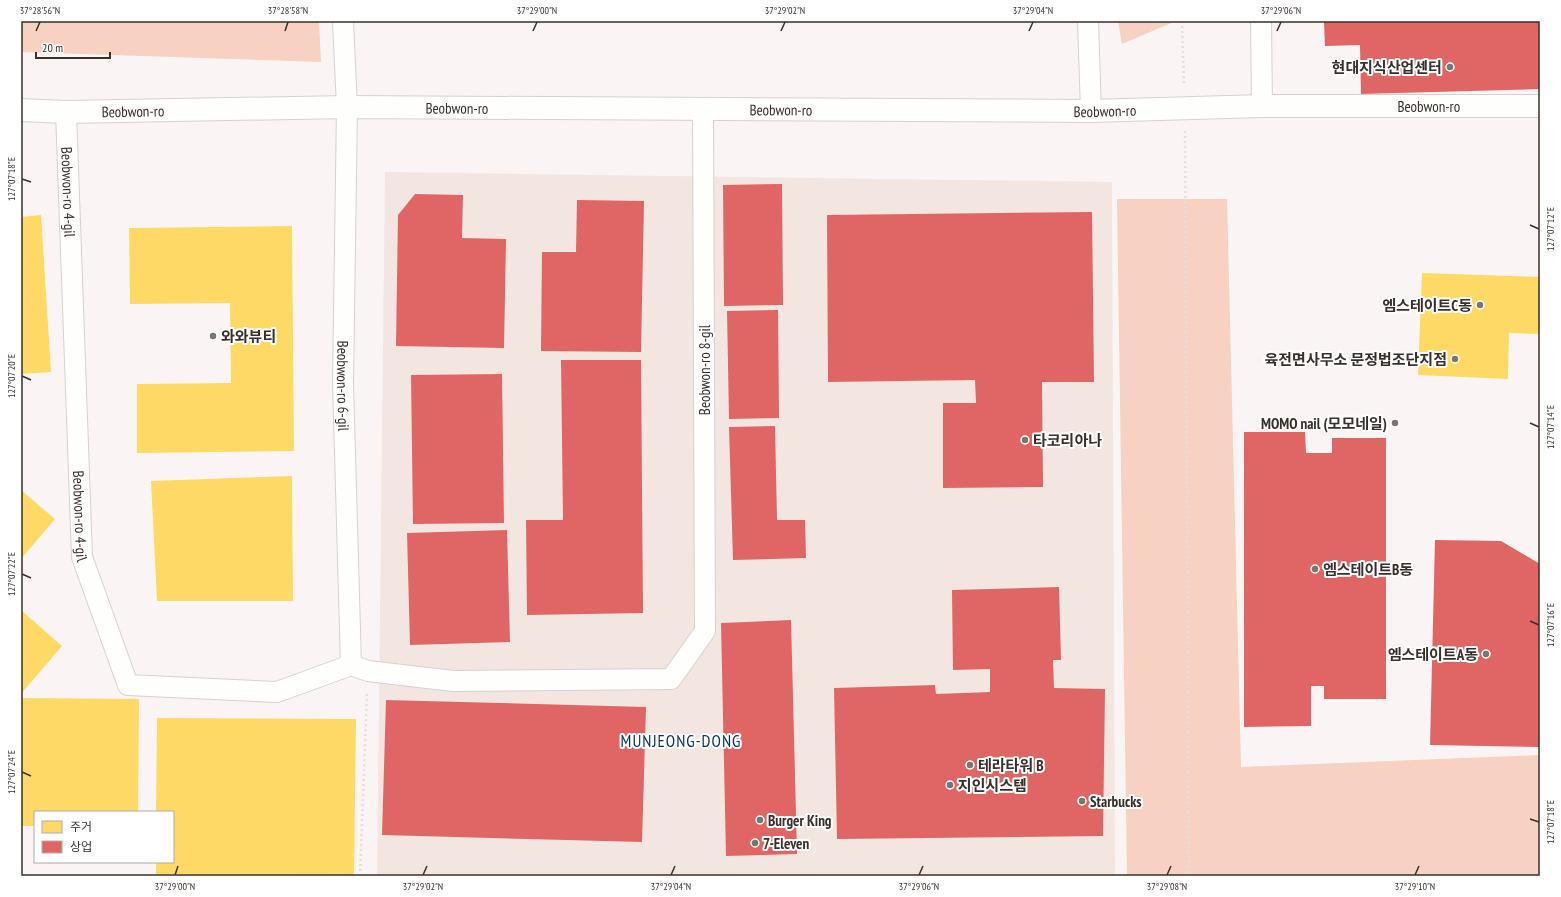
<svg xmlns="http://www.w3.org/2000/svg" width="1561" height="897" viewBox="0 0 1561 897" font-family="'PT Sans Narrow','Noto Sans KR',sans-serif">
<rect width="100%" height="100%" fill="#faf5f4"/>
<!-- built -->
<path fill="#f3e6e1" d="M385 172 1112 182 1115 876H377Z"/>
<!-- green -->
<path fill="#f7d1c1" d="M21 21H319L321 62 21 52Z
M1118 21H1176L1122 44Z
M1117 199H1227L1241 767 1540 755V876H1127Z"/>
<!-- homes -->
<path fill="#ffd966" d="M41 215 51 372 21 374V217Z
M292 226 294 451 137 453V384L231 383 230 303 130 304 129 228Z
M1422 273 1540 277V334L1509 333 1508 379 1418 375Z
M292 476 293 601H157L151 481Z
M21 490 55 519 21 559Z
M21 610 62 646 21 694Z
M21 698 139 699 138 812H35V826H21Z
M157 718 356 719 354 875 156 874V862H173V812H156Z"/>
<!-- shops -->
<path fill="#e06666" d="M1324 21H1540V89L1361 94 1360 45 1325 46Z
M782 184 783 305 724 306 723 185Z
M415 194 463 195 462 238 506 239 504 348 396 346 398 215Z
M577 200 644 201 641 352 541 351 542 252H576Z
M1092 212 1094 382H1042L1043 487 943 488V403H976L975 380 828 382 827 215Z
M778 310 779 418 729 419 727 311Z
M561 360H641L643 613 527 615 526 520H563Z
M502 374 504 523 413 524 411 375Z
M775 426 777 520H805L806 558 733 560 729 427Z
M1244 432H1305L1306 453H1332V438H1386V699H1324V686H1311V726L1244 727Z
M507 530 510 642 410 645 407 533Z
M1435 540 1501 541 1540 564V747L1430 745Z
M1059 587 1061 660H1053L1054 688 1105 689 1103 836 837 839 834 688 935 685 936 694 990 692V669L953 670 952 590Z
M791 620 797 854 726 856 721 623Z
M386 700 646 707 642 842 382 835Z"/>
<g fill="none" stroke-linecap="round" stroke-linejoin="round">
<!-- minor casing -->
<g stroke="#d7d0ce" stroke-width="22">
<g id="minor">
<path id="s1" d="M343 21 347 107 343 383 351 665"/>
<path d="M1088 21 1091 111"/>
<path d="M1261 21 1262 106"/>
<path id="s2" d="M66 112 82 557 128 685 277 692 351 665"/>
<path d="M351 665 368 671 453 681 671 679 705 631 703 109"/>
</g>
</g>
<!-- tertiary casing -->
<g stroke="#d7d0ce" stroke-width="24">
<g id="tertiary">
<path id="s3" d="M21 110 66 112 347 107 1091 111 1262 106H1540"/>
</g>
</g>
<!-- path -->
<path stroke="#e1e0df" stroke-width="2.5" stroke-dasharray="2 3" stroke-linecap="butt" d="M1182 21 1184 84
M1185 131 1189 876
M360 876 367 693"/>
<!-- minor -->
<use href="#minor" stroke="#fefefd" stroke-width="20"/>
<!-- tertiary -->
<use href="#tertiary" stroke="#fefefd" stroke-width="22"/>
</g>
<!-- ticks -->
<path fill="none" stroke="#39302c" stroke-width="1.5" d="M36 31 40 22M285 31 288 22M533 31 537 22M781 31 785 22M1029 31 1033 22M1277 31 1281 22M22 179 31 182M1530 225 1539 229M22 376 31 380M1530 423 1539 427M22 574 31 578M1530 621 1539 625M22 772 31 776M1530 819 1539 822M175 875 178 866M423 875 427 866M671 875 675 866M919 875 923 866M1167 875 1171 866M1415 875 1419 866"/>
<!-- markers -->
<g fill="#7d7572" stroke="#fff" stroke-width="1.5">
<circle cx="1450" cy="67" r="4"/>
<circle cx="1480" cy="305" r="4"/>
<circle cx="213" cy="336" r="4"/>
<circle cx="1455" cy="359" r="4"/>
<circle cx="1395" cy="423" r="4"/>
<circle cx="1025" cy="440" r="4"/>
<circle cx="1315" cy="569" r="4"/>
<circle cx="1486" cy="654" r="4"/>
<circle cx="970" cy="765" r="4"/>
<circle cx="950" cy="785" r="4"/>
<circle cx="1082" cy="801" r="4"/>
<circle cx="760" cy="820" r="4"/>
<circle cx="755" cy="843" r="4"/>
</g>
<g text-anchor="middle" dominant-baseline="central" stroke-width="4" stroke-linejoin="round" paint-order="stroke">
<!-- poi labels -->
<g font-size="15" font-weight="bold" fill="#39302c" stroke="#fff" text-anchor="start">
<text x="1442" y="67" text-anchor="end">현대지식산업센터</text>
<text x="1472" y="305" text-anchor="end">엠스테이트C동</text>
<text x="221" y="336">와와뷰티</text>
<text x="1447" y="359" text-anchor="end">육전면사무소 문정법조단지점</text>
<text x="1387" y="423" text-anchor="end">MOMO nail (모모네일)</text>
<text x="1033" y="440">타코리아나</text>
<text x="1323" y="569">엠스테이트B동</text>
<text x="1478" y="654" text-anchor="end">엠스테이트A동</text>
<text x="978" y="765">테라타워 B</text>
<text x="958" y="785">지인시스템</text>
<text x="1090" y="801">Starbucks</text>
<text x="768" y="820">Burger King</text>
<text x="763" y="843">7-Eleven</text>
</g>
<!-- street labels -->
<g font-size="15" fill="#39302c" stroke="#fff">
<text stroke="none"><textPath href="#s3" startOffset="1408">Beobwon-ro</textPath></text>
<text stroke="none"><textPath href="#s3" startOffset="436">Beobwon-ro</textPath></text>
<text stroke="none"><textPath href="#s3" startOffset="760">Beobwon-ro</textPath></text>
<text stroke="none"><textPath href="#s3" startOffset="1084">Beobwon-ro</textPath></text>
<text stroke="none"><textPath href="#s3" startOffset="112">Beobwon-ro</textPath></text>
<text stroke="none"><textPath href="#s2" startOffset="80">Beobwon-ro 4-gil</textPath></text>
<text transform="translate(704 370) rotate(-90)">Beobwon-ro 8-gil</text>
<text stroke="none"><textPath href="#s1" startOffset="365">Beobwon-ro 6-gil</textPath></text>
<text stroke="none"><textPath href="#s2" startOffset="404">Beobwon-ro 4-gil</textPath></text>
</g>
<!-- quarter labels -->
<g font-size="17" letter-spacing="1" fill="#073459" stroke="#fff">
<text x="681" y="741">MUNJEONG-DONG</text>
</g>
</g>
<!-- border -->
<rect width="1561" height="897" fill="none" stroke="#ffffff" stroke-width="44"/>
<!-- legend -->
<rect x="34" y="811" width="140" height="52" fill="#ffffff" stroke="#b0acab"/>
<rect x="42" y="821" width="20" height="12" fill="#ffd966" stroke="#b0acab"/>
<text x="70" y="831" font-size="12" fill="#39302c">주거</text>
<rect x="42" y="841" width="20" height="12" fill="#e06666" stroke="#b0acab"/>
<text x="70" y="851" font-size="12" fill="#39302c">상업</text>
<!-- scale -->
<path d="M36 52v6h74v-6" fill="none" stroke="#39302c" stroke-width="2"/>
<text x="42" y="52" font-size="12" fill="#39302c" stroke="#ffffff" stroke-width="3" paint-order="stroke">20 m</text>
<rect x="22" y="22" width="1517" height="853" fill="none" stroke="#39302c" stroke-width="1.5"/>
<g font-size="10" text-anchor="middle" fill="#39302c">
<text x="40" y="14">37°28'56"N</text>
<text x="288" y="14">37°28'58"N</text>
<text x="537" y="14">37°29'00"N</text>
<text x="785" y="14">37°29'02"N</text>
<text x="1033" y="14">37°29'04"N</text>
<text x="1281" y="14">37°29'06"N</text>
<text transform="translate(11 179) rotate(-90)" y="4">127°07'18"E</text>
<text transform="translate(1550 229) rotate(-90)" y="4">127°07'12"E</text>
<text transform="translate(11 376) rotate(-90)" y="4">127°07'20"E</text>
<text transform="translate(1550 427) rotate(-90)" y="4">127°07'14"E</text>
<text transform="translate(11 574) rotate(-90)" y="4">127°07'22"E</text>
<text transform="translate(1550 625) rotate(-90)" y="4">127°07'16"E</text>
<text transform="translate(11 772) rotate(-90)" y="4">127°07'24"E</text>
<text transform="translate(1550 822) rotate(-90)" y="4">127°07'18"E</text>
<text x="175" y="890">37°29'00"N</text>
<text x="423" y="890">37°29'02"N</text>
<text x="671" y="890">37°29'04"N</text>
<text x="919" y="890">37°29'06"N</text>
<text x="1167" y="890">37°29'08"N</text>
<text x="1415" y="890">37°29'10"N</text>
</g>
</svg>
